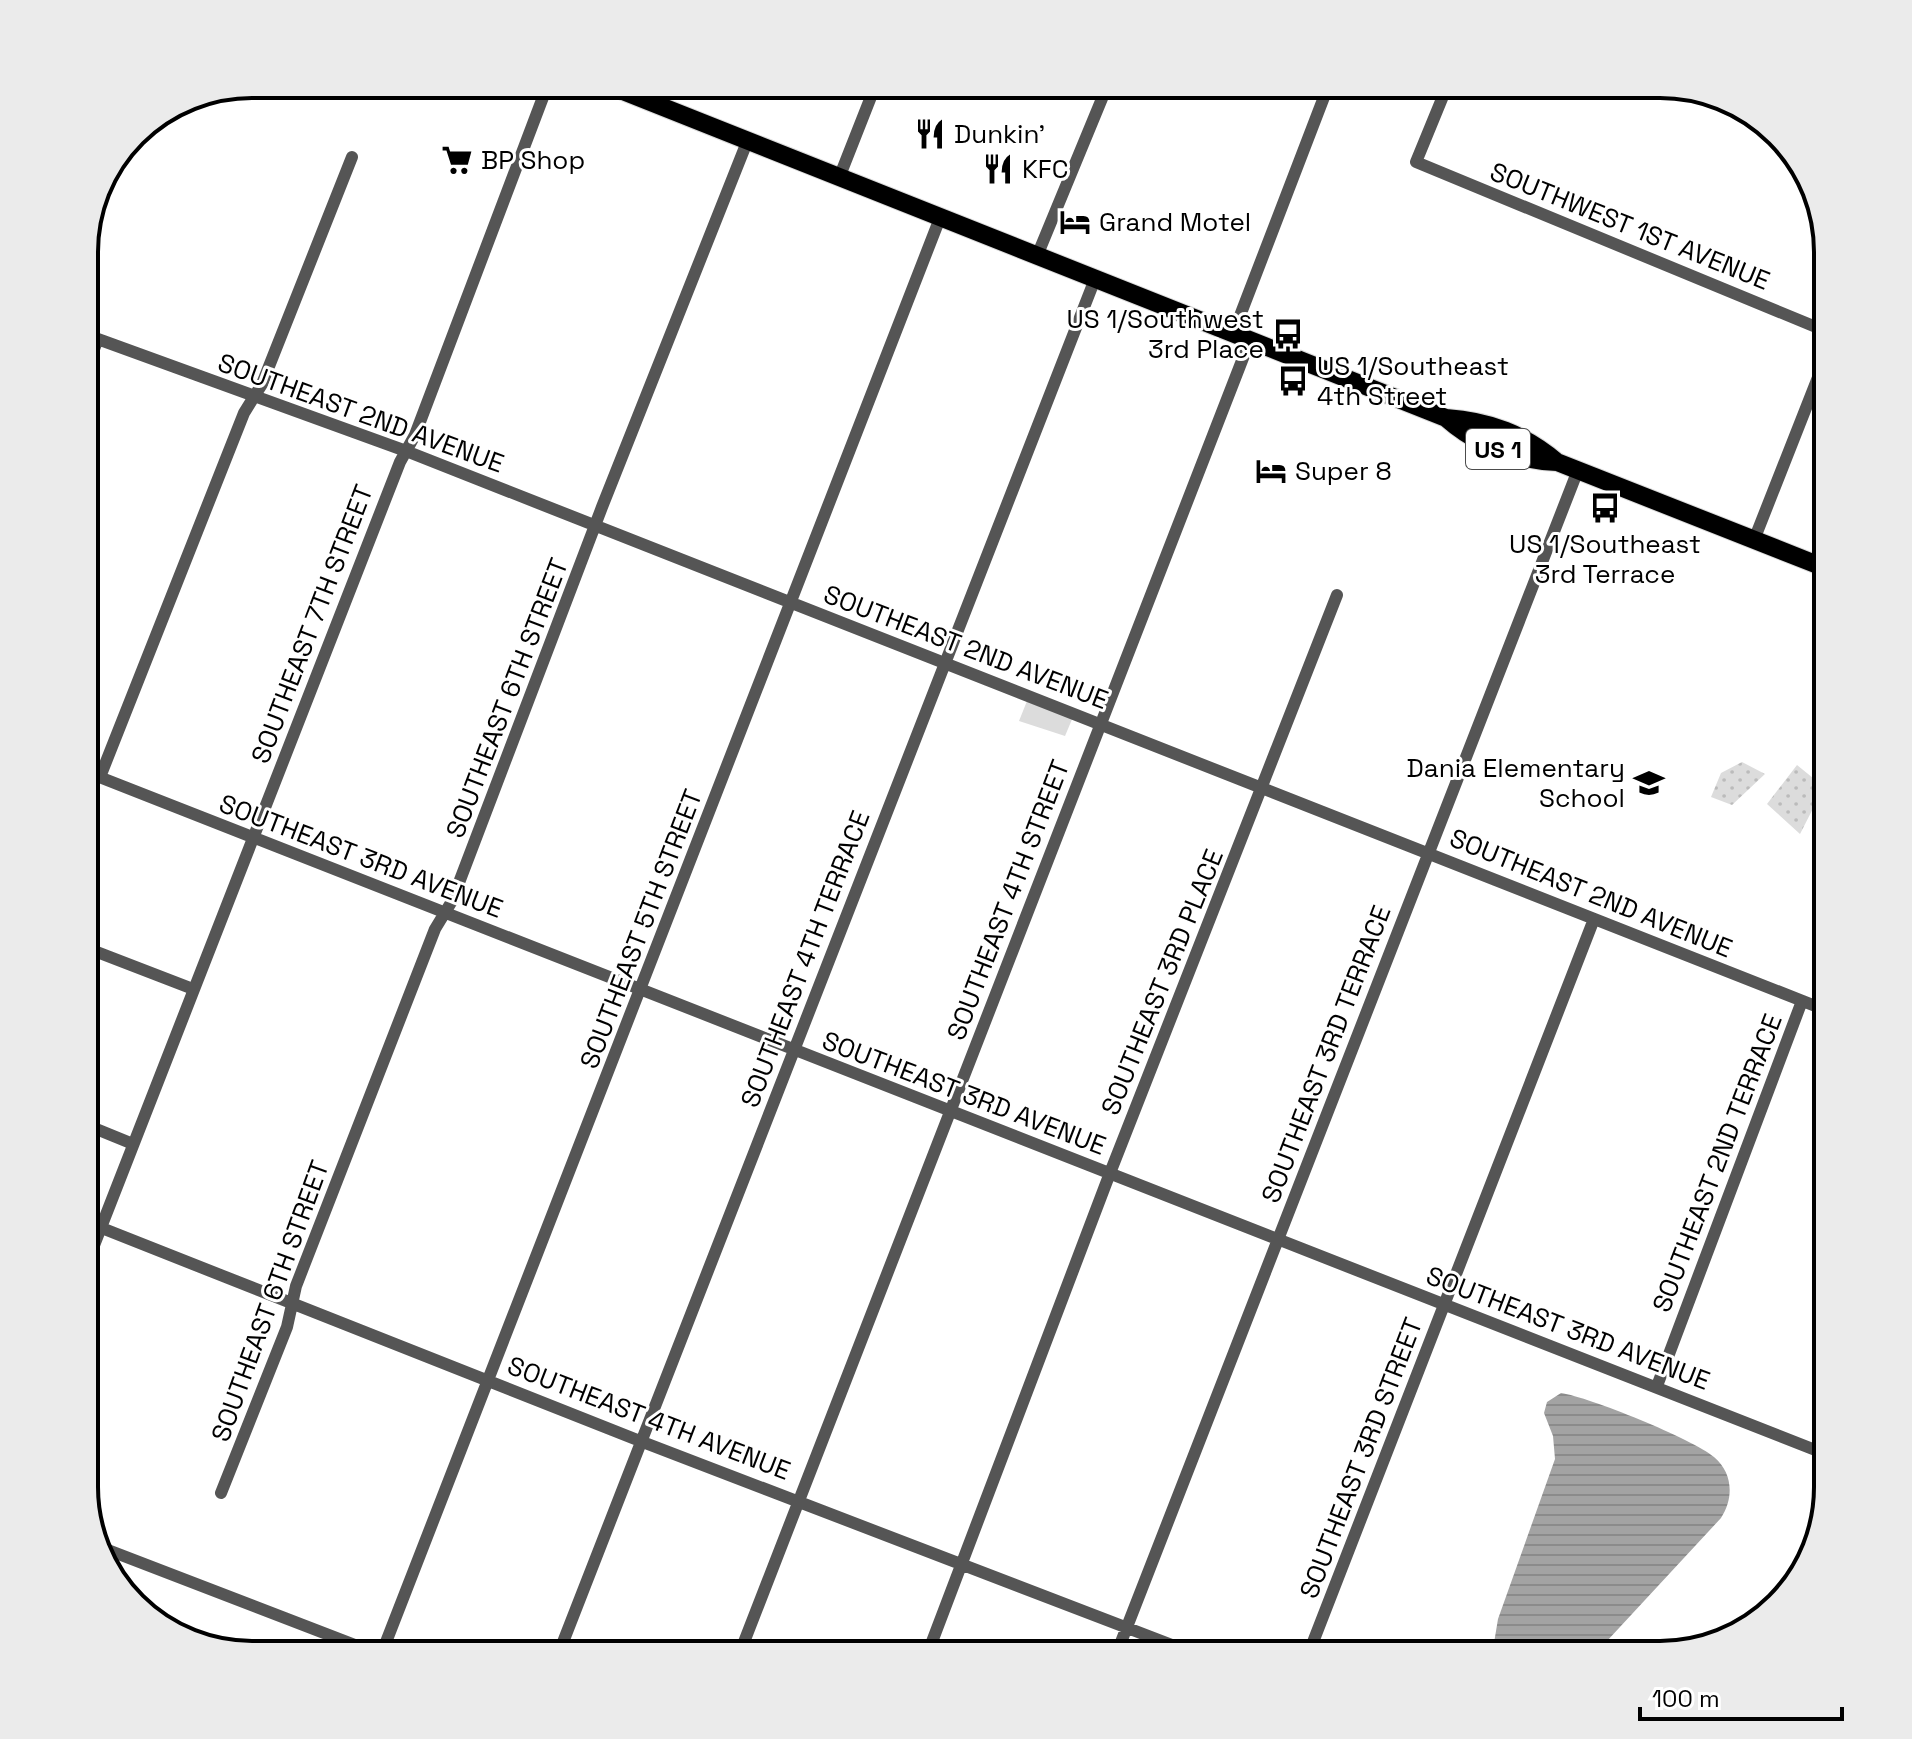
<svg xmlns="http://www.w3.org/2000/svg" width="1912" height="1739" viewBox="0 0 1912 1739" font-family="'Space Grotesk',sans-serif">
<defs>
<pattern id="park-dots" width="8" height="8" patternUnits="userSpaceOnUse" patternTransform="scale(2)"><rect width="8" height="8" fill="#dcdcdc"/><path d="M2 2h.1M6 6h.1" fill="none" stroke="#bbb" stroke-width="1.8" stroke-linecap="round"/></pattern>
<pattern id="water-rules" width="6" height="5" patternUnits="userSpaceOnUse" patternTransform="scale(2)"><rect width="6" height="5" fill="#a3a3a3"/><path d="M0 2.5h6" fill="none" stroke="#8b8b8b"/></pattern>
</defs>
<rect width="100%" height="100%" fill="#fff"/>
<!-- grass -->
<path fill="#dcdcdc" d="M1027 701 1073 717 1065 736 1019 721Z"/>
<!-- park -->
<path fill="url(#park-dots)" d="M1742 762 1765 774 1732 805 1711 797 1721 773Z
M1797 765 1824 787 1800 834 1767 804Z"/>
<!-- water -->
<path fill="url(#water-rules)" d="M1561 1393C1589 1397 1693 1439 1714 1457 1733 1473 1734 1498 1721 1518L1594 1655H1492L1498 1619 1555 1459 1553 1436 1544 1413 1547 1402Z"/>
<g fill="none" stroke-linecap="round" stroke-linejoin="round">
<!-- primary casing -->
<g stroke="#dbdbdb" stroke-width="20">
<path id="primary" d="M605 84 1446 418C1489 421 1524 434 1557 462L1828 569
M1446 418C1478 446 1515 460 1557 462"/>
</g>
<!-- street -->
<path stroke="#555" stroke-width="12" d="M1448 84 1416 162 1828 332
M649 103 656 84
M839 178 876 84
M1037 256 1108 84
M84 334 406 451 1828 1011
M1233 334 1329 84
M84 374 98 339
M1754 540 1828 352
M84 771 1828 1455
M100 777 244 413 262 384 352 157
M84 947 193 989
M84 1124 133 1144
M84 1221 640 1441 1198 1655
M84 1271 400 462 415 435 548 84
M1657 1386 1802 1001
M221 1493 287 1327 296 1286 435 929 452 901 602 507 747 142
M95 1545 381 1655
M381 1655 940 218
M558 1655 1095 279
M739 1655 1250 340
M927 1655 1110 1173 1337 595
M1116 1655 1578 470
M1308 1655 1594 919"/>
<!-- primary -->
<use href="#primary" stroke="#000" stroke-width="18"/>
</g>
<!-- icons -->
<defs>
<g id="restaurant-bare" transform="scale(2.4)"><path d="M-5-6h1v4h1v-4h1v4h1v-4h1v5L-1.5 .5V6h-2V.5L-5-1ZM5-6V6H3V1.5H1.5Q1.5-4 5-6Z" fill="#000" stroke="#fff" stroke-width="2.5" paint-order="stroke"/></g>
<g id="supermarket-bare" transform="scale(2.4)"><path d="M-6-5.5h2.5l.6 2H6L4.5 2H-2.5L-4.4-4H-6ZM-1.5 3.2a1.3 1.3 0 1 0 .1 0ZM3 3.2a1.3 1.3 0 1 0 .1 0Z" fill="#000" stroke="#fff" stroke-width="2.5" paint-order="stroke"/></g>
<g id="hotel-bare" transform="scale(2.4)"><path d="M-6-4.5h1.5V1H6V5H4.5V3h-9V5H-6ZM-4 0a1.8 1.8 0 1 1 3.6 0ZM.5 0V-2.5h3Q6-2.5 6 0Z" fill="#000" stroke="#fff" stroke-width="2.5" paint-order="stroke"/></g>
<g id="bus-bare" transform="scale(2.4)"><path d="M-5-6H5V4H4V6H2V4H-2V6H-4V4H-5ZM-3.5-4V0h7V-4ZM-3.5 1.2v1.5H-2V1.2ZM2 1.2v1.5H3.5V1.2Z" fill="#000" stroke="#fff" stroke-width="2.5" paint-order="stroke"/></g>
<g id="school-bare" transform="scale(2.4)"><path d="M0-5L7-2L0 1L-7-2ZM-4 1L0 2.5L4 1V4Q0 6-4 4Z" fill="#000" stroke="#fff" stroke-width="2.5" paint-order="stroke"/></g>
</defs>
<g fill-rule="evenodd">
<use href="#restaurant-bare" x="930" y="134"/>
<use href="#supermarket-bare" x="457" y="160"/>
<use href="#restaurant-bare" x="998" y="169"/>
<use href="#hotel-bare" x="1075" y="222"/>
<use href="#bus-bare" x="1288" y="334"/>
<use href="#bus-bare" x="1293" y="381"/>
<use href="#hotel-bare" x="1271" y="471"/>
<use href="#bus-bare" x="1605" y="508"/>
<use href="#school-bare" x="1649" y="783"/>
</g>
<g text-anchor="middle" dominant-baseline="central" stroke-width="6" stroke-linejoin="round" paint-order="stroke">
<!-- shield labels -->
<rect fill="#fff" stroke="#4c4c4c" stroke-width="2" x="1466" y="429" width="64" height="40" rx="6"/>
<g font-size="24" font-weight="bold" fill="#000">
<text x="1498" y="449">US 1</text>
</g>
<!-- poi labels -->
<g font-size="26" fill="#000" stroke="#fff" text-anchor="start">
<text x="954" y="134">Dunkin'</text>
<text x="481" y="160">BP Shop</text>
<text x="1022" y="169">KFC</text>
<text x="1099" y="222">Grand Motel</text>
<text x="1264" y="319" text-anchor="end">US 1/Southwest<tspan x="1264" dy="30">3rd Place</tspan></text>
<text x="1317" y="366">US 1/Southeast<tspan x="1317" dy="30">4th Street</tspan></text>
<text x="1295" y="471">Super 8</text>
<text x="1605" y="544" text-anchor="middle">US 1/Southeast<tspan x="1605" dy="30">3rd Terrace</tspan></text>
<text x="1625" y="768" text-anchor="end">Dania Elementary<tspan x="1625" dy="30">School</tspan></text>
</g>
<!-- street labels -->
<g font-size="26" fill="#000" stroke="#fff">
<text transform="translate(1630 226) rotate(22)">SOUTHWEST 1ST AVENUE</text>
<text transform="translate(361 413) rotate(20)">SOUTHEAST 2ND AVENUE</text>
<text transform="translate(312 624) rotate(-69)">SOUTHEAST 7TH STREET</text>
<text transform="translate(966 647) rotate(21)">SOUTHEAST 2ND AVENUE</text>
<text transform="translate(507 698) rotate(-69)">SOUTHEAST 6TH STREET</text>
<text transform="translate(361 856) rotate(21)">SOUTHEAST 3RD AVENUE</text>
<text transform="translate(1591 893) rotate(22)">SOUTHEAST 2ND AVENUE</text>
<text transform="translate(1008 900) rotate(-69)">SOUTHEAST 4TH STREET</text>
<text transform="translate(641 929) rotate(-69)">SOUTHEAST 5TH STREET</text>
<text transform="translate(805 959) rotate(-69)">SOUTHEAST 4TH TERRACE</text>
<text transform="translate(1162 982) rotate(-68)">SOUTHEAST 3RD PLACE</text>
<text transform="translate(1326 1054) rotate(-69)">SOUTHEAST 3RD TERRACE</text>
<text transform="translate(964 1093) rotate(21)">SOUTHEAST 3RD AVENUE</text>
<text transform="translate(1717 1163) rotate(-69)">SOUTHEAST 2ND TERRACE</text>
<text transform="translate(270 1301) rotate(-70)">SOUTHEAST 6TH STREET</text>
<text transform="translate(1568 1328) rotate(21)">SOUTHEAST 3RD AVENUE</text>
<text transform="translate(649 1418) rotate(21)">SOUTHEAST 4TH AVENUE</text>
<text transform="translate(1361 1458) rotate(-69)">SOUTHEAST 3RD STREET</text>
</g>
</g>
<!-- crop -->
<path d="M0 0H1912V1739H0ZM252 98H1660A154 154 0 0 1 1814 252V1487A154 154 0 0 1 1660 1641H252A154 154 0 0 1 98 1487V252A154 154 0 0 1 252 98Z" fill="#ebebeb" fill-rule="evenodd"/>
<path fill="none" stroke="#000" stroke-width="4" d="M252 98H1660A154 154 0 0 1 1814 252V1487A154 154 0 0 1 1660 1641H252A154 154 0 0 1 98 1487V252A154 154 0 0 1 252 98Z"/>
<!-- scale -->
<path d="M1640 1707v12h202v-12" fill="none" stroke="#000000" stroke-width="4"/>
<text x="1652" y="1707" font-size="24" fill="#000000" stroke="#ffffff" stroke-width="6" paint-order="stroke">100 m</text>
</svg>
